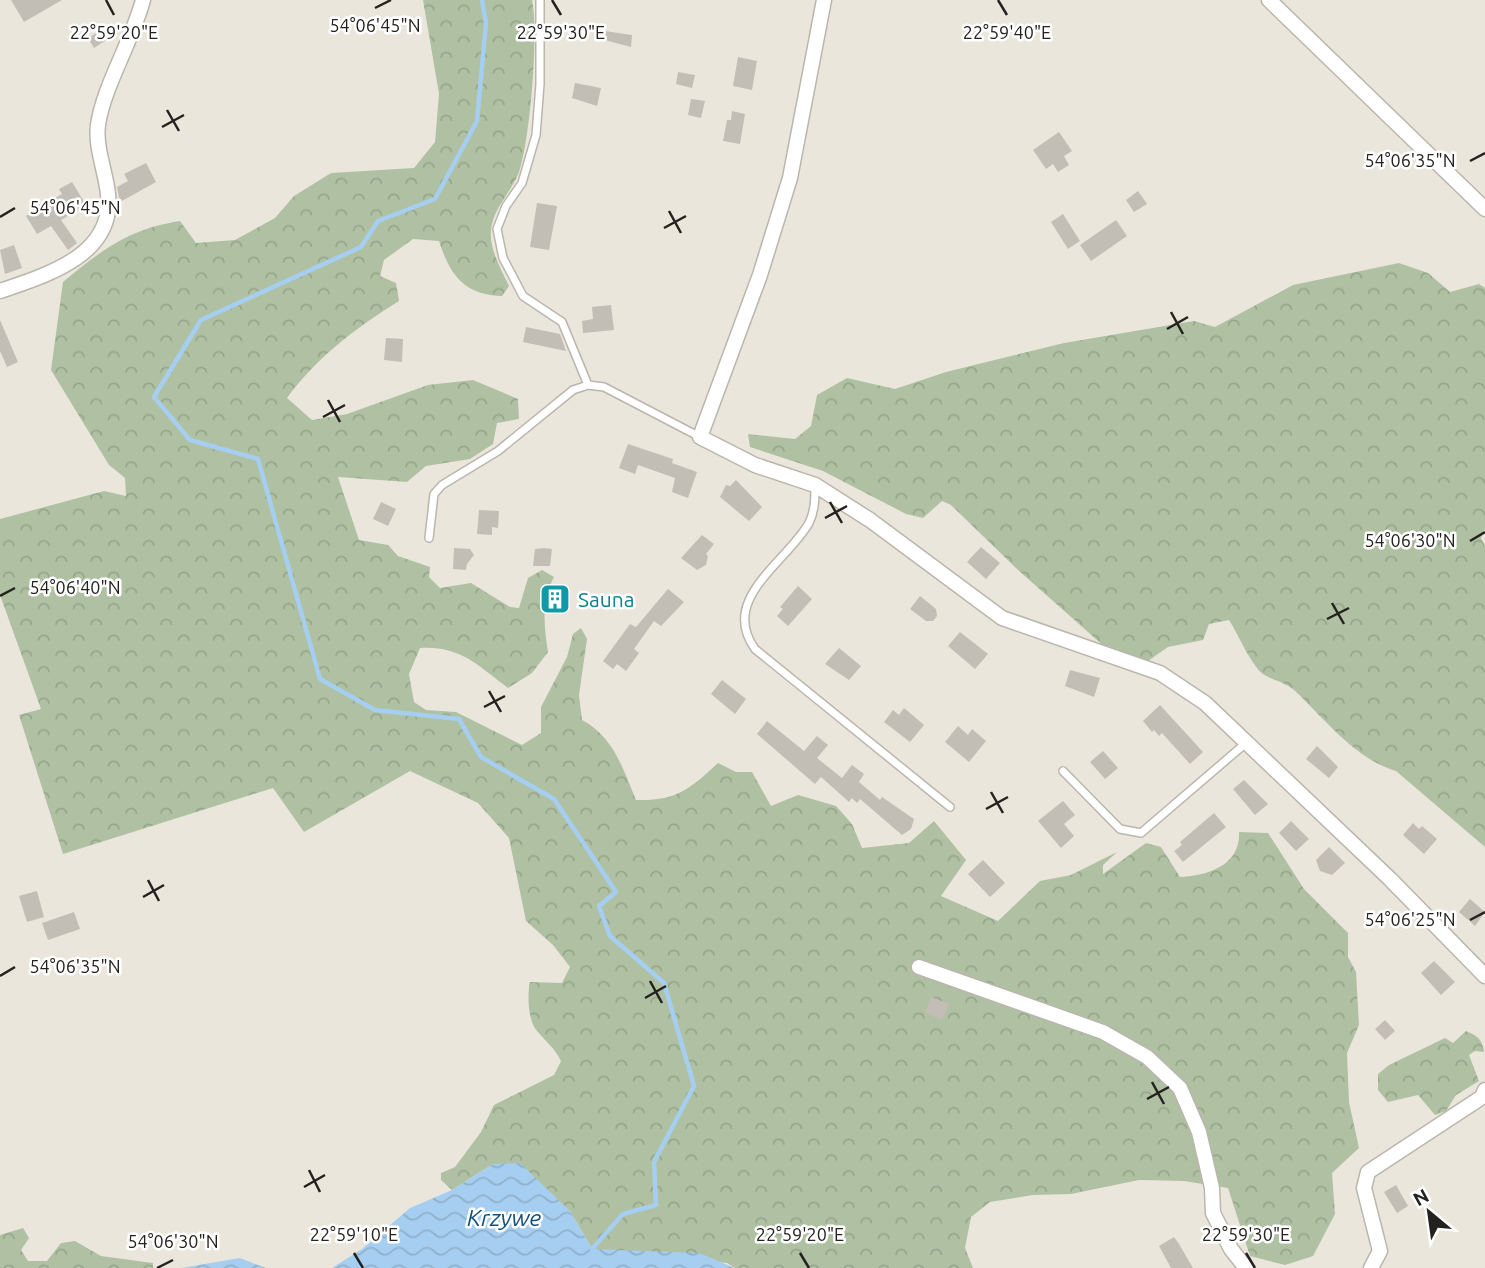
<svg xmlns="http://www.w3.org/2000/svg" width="1485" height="1268" viewBox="0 0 1485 1268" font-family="Ubuntu,sans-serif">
<defs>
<pattern id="forest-crowns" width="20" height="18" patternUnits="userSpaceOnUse" patternTransform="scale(1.75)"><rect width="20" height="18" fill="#afc1a2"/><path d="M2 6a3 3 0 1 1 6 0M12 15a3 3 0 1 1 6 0" fill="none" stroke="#96a68b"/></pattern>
<pattern id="water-waves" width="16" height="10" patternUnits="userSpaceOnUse" patternTransform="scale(1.75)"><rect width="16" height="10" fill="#a6cef0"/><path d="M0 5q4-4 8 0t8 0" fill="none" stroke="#8fb1cd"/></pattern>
</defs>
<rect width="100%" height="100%" fill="#ebe6dc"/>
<!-- forest -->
<path fill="url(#forest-crowns)" d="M423 0H532C539 32 530 140 519 172 512 191 493 208 491 230 489 249 501 269 509 286L502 296C464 295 450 275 439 241L413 239 384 260 380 276 396 283 399 301C357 327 316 358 287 398L312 420 347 414 428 385 473 380 518 399 519 419 497 423 493 444 470 459 426 466 407 482 338 477 359 540 388 545 398 556 430 567 429 577 440 588 471 583 510 607 519 608 528 578 542 570 554 577C541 601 544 626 548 652L532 673 508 688C477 665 461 646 420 648L409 674 414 702 426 710 456 712 522 745 541 733V707L567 657 573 634 581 628 587 639 579 695 582 720C614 737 623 769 636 800 676 801 689 790 718 763L736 772H752L771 806 798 795 836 806 852 824 862 848 909 843 934 821 966 860 941 896 998 921 1040 881 1071 875 1117 852 1103 865V874L1146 843 1161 847 1180 877C1208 876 1241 865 1239 832L1268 833 1304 889 1348 933V957L1356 972 1359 1025 1347 1053 1349 1102 1359 1148 1332 1173 1335 1214 1313 1256 1285 1265 1250 1256 1228 1188 1184 1181 1139 1180 1071 1194 1033 1195 990 1202 971 1217 965 1248 973 1268H735L727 1263 592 1249 570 1211 493 1164 452 1190 441 1180V1173L455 1167 481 1132 494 1105 554 1075 561 1061C554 1047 546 1042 537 1031 528 1021 527 995 530 982L562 983 570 967 553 945 526 921 509 838 478 803 410 771 304 832 273 788 63 854 19 715 41 709 0 595V519L104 491 126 496 125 478 109 465 51 370 63 282C102 250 128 229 180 221L196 243 235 240 275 218 294 196 331 173 414 168 435 142 439 94Z
M1399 263 1428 273 1450 292 1479 284 1485 288V529L1481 538 1485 546V847L1396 771C1355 759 1324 718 1294 690 1284 681 1264 679 1257 668 1246 654 1239 636 1229 620L1209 624 1203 640 1168 647 1148 661 1106 648 1018 570 951 505 942 501 923 518 906 514 823 471 750 447 748 434 795 439 811 426 817 395 847 378 895 389 946 372 1064 343 1194 321 1215 327 1293 285Z
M1466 1031C1478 1036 1482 1039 1484 1052L1475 1051 1469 1055 1479 1081 1456 1095 1446 1111 1435 1115 1418 1095 1388 1102 1378 1090V1074L1389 1065 1445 1038 1453 1043Z
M23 1228 29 1238 21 1250 28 1261H47L61 1243 75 1241 101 1256 153 1263V1268H0V1235Z"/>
<!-- water -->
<path fill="url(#water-waves)" d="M520 1163 570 1211 592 1249 699 1253 735 1268H332L362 1249 410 1208 452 1190 493 1164Z
M240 1258 266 1268H181Z"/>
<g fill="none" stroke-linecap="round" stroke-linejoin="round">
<!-- stream -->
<path stroke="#a6cef0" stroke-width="4.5" d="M482 0 486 23 477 121 435 199 378 221 361 247 201 320 154 397 190 440 258 459 320 679 375 710 459 719 481 757 554 799 616 892 599 906 610 936 664 983 694 1086 654 1162 656 1205 623 1214 592 1249"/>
</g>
<!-- building -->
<path fill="#c3beb5" d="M11 0H62L24 22Z
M111 24 117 33 94 48 88 38Z
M598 30 632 35 631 47 597 38Z
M738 57 757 61 752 90 733 86Z
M678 72 695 75 692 88 676 84Z
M575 83 601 88 597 106 572 98Z
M691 99 705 101 701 118 688 115Z
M732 111 745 114 740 144 723 141 727 120H731Z
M1059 132 1072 151 1064 156 1069 165 1058 172 1053 164 1046 169 1033 150Z
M146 163 156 182 120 202 117 187 128 181 124 174Z
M72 182 86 205 61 220 77 243 68 250 51 226 37 234 26 216 32 212 29 207 39 201 42 206 62 194 59 189Z
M1138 191 1147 204 1134 212 1126 200Z
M537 203 557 206 549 250 530 247Z
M1063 214 1080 241 1068 249 1051 222Z
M1116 220 1127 236 1091 261 1080 245Z
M14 245 22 268 5 274 0 250Z
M611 305 614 330 583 333 582 321 593 319 592 307Z
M0 320 18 362 7 367 0 351Z
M526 327 560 334 566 351 523 342Z
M386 338 403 339 402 362 384 360Z
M628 444 673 459 672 463 697 472 688 498 672 492 675 478 638 465 635 474 619 468Z
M736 480 762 507 749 521 720 497 726 485 730 486Z
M381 502 396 509 388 526 373 519Z
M479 510 499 511 498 528 492 527V535L477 534Z
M702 535 714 544 706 554 708 556 706 565 697 570 681 558Z
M981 547 1000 563 986 579 967 562Z
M454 548 470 549 474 555 467 564 466 570 453 569Z
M544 548 552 549 550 566H533L535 549Z
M798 586 812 599 788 626 777 616 783 609 780 607Z
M668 589 684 602 661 626 654 621 634 649 639 653 626 671 617 664 613 669 603 661 630 624 636 627Z
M550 591H562L561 607 549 606Z
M920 596 936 609 937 616 933 621H926L910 609Z
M960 632 988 654 975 669 948 646Z
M839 648 861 666 849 680 825 664Z
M1070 670 1100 678 1094 697 1065 686Z
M722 680 746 699 735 714 711 694Z
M1160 705 1203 752 1190 764 1162 733 1159 736 1154 730 1152 732 1143 721Z
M904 708 924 725 910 742 884 722 893 710 899 715Z
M767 721 804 751 817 736 828 745 817 758 842 778 852 765 864 774 859 782 880 800 882 797 914 819 911 829 902 835 860 799 857 803 852 798 849 802 821 777 815 784 757 734Z
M958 726 968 735 972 729 986 741 969 762 945 742Z
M1317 746 1338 767 1329 778 1306 759Z
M1103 751 1118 768 1105 779 1090 762Z
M1244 780 1268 804 1255 815 1233 789Z
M1063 801 1075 815 1064 824 1074 836 1061 848 1038 821Z
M1214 813 1226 827 1183 862 1174 851 1182 845 1180 842Z
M1291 821 1309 839 1296 851 1279 833Z
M1413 823 1419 829 1422 826 1437 839 1424 854 1403 835Z
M1329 847 1345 863 1332 875 1320 871 1316 860Z
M983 860 1005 883 990 897 968 874Z
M37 891 44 917 27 922 19 896Z
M1470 899 1485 912 1475 926 1459 912Z
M74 912 80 929 48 940 42 923Z
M1434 961 1455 982 1441 995 1421 973Z
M931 997 949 1004 942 1020 925 1013Z
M1385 1020 1395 1031 1385 1040 1375 1029Z
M1396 1185 1408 1206 1397 1213 1384 1192Z
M1174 1237 1179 1244 1193 1268H1171L1159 1246Z"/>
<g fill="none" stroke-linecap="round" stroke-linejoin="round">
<!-- service casing -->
<g stroke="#bbb6ad" stroke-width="10">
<path id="service" d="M540 0V84L536 135 522 183 506 206 497 229 503 258 523 296 562 322 588 385
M815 486C815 498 815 511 809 523 786 563 719 599 755 649L950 807
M429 538 434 494 442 485 498 451 573 390 588 385 604 387 700 437
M1063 771 1120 829 1141 833 1246 743"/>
</g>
<!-- minor casing -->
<g stroke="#bbb6ad" stroke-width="17">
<path id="minor" d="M824 0 790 178 760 275 700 437 755 465 815 485 870 520 1002 618 1160 673 1205 703 1390 879 1485 976
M1269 0 1485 209
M0 291C47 275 115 255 108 194 106 173 95 147 98 125 103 88 132 41 143 0
M919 967 1103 1032 1147 1057 1180 1088 1199 1132 1212 1188 1213 1213 1231 1249 1246 1268
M1371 1268 1380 1251 1364 1188 1368 1172 1482 1097 1485 1090"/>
</g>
<!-- service -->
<use href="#service" stroke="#fff" stroke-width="7"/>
<!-- minor -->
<use href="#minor" stroke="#fff" stroke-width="14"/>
</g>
<!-- ticks -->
<path fill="none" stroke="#24221f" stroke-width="2.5" d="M106 0 114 15M552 0 561 15M998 0 1007 15M375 8 391 0M167 110 179 131M162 127 184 115M1470 161 1485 153M669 211 681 233M0 217 15 208M664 228 686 216M1171 312 1183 334M1167 329 1188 317M328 400 340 422M323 417 345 405M830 502 842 523M825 518 847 506M1470 541 1485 532M0 596 15 588M1332 603 1344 624M1327 619 1349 608M489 691 501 712M484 707 505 696M991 792 1003 813M986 809 1008 797M148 880 159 901M143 897 164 885M1470 920 1485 912M0 976 15 967M650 981 662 1003M645 998 666 986M1152 1082 1164 1104M1147 1099 1169 1087M309 1170 320 1192M304 1187 325 1175M354 1253 363 1268M800 1253 809 1268M1246 1253 1255 1268M157 1268 173 1260"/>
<!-- icons -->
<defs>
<g id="building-square" transform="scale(1.575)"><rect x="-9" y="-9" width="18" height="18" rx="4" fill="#0f9aa8" stroke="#fff"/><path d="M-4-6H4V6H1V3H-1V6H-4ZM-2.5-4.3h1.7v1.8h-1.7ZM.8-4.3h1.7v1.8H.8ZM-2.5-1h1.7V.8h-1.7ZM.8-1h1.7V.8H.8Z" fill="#fff"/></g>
</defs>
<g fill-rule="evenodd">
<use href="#building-square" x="555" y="599"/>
</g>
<g text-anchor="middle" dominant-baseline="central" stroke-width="5" stroke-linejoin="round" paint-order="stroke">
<!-- culture labels -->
<g font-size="21" fill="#0d838f" stroke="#fff" text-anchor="start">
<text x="578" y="599">Sauna</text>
</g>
<!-- water labels -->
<g font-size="23" font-style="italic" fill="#14527e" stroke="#fff">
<text x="504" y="1217">Krzywe</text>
</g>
</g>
<g font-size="18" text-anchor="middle" fill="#24221f" stroke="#fff" stroke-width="5" stroke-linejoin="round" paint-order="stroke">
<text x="375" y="32">54°06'45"N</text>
<text x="114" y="39">22°59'20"E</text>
<text x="561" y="39">22°59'30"E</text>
<text x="1007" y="39">22°59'40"E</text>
<text x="1410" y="167">54°06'35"N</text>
<text x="75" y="214">54°06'45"N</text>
<text x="1410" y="547">54°06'30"N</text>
<text x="75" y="594">54°06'40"N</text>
<text x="1410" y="926">54°06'25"N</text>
<text x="75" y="973">54°06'35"N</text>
<text x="354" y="1241">22°59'10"E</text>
<text x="800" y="1241">22°59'20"E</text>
<text x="1246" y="1241">22°59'30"E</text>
<text x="173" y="1248">54°06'30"N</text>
</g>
<!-- north arrow -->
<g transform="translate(1429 1212) rotate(331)" stroke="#ffffff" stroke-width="5" paint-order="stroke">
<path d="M0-5L12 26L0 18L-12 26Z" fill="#24221f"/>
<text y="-10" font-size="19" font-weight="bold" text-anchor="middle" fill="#24221f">N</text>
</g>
</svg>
